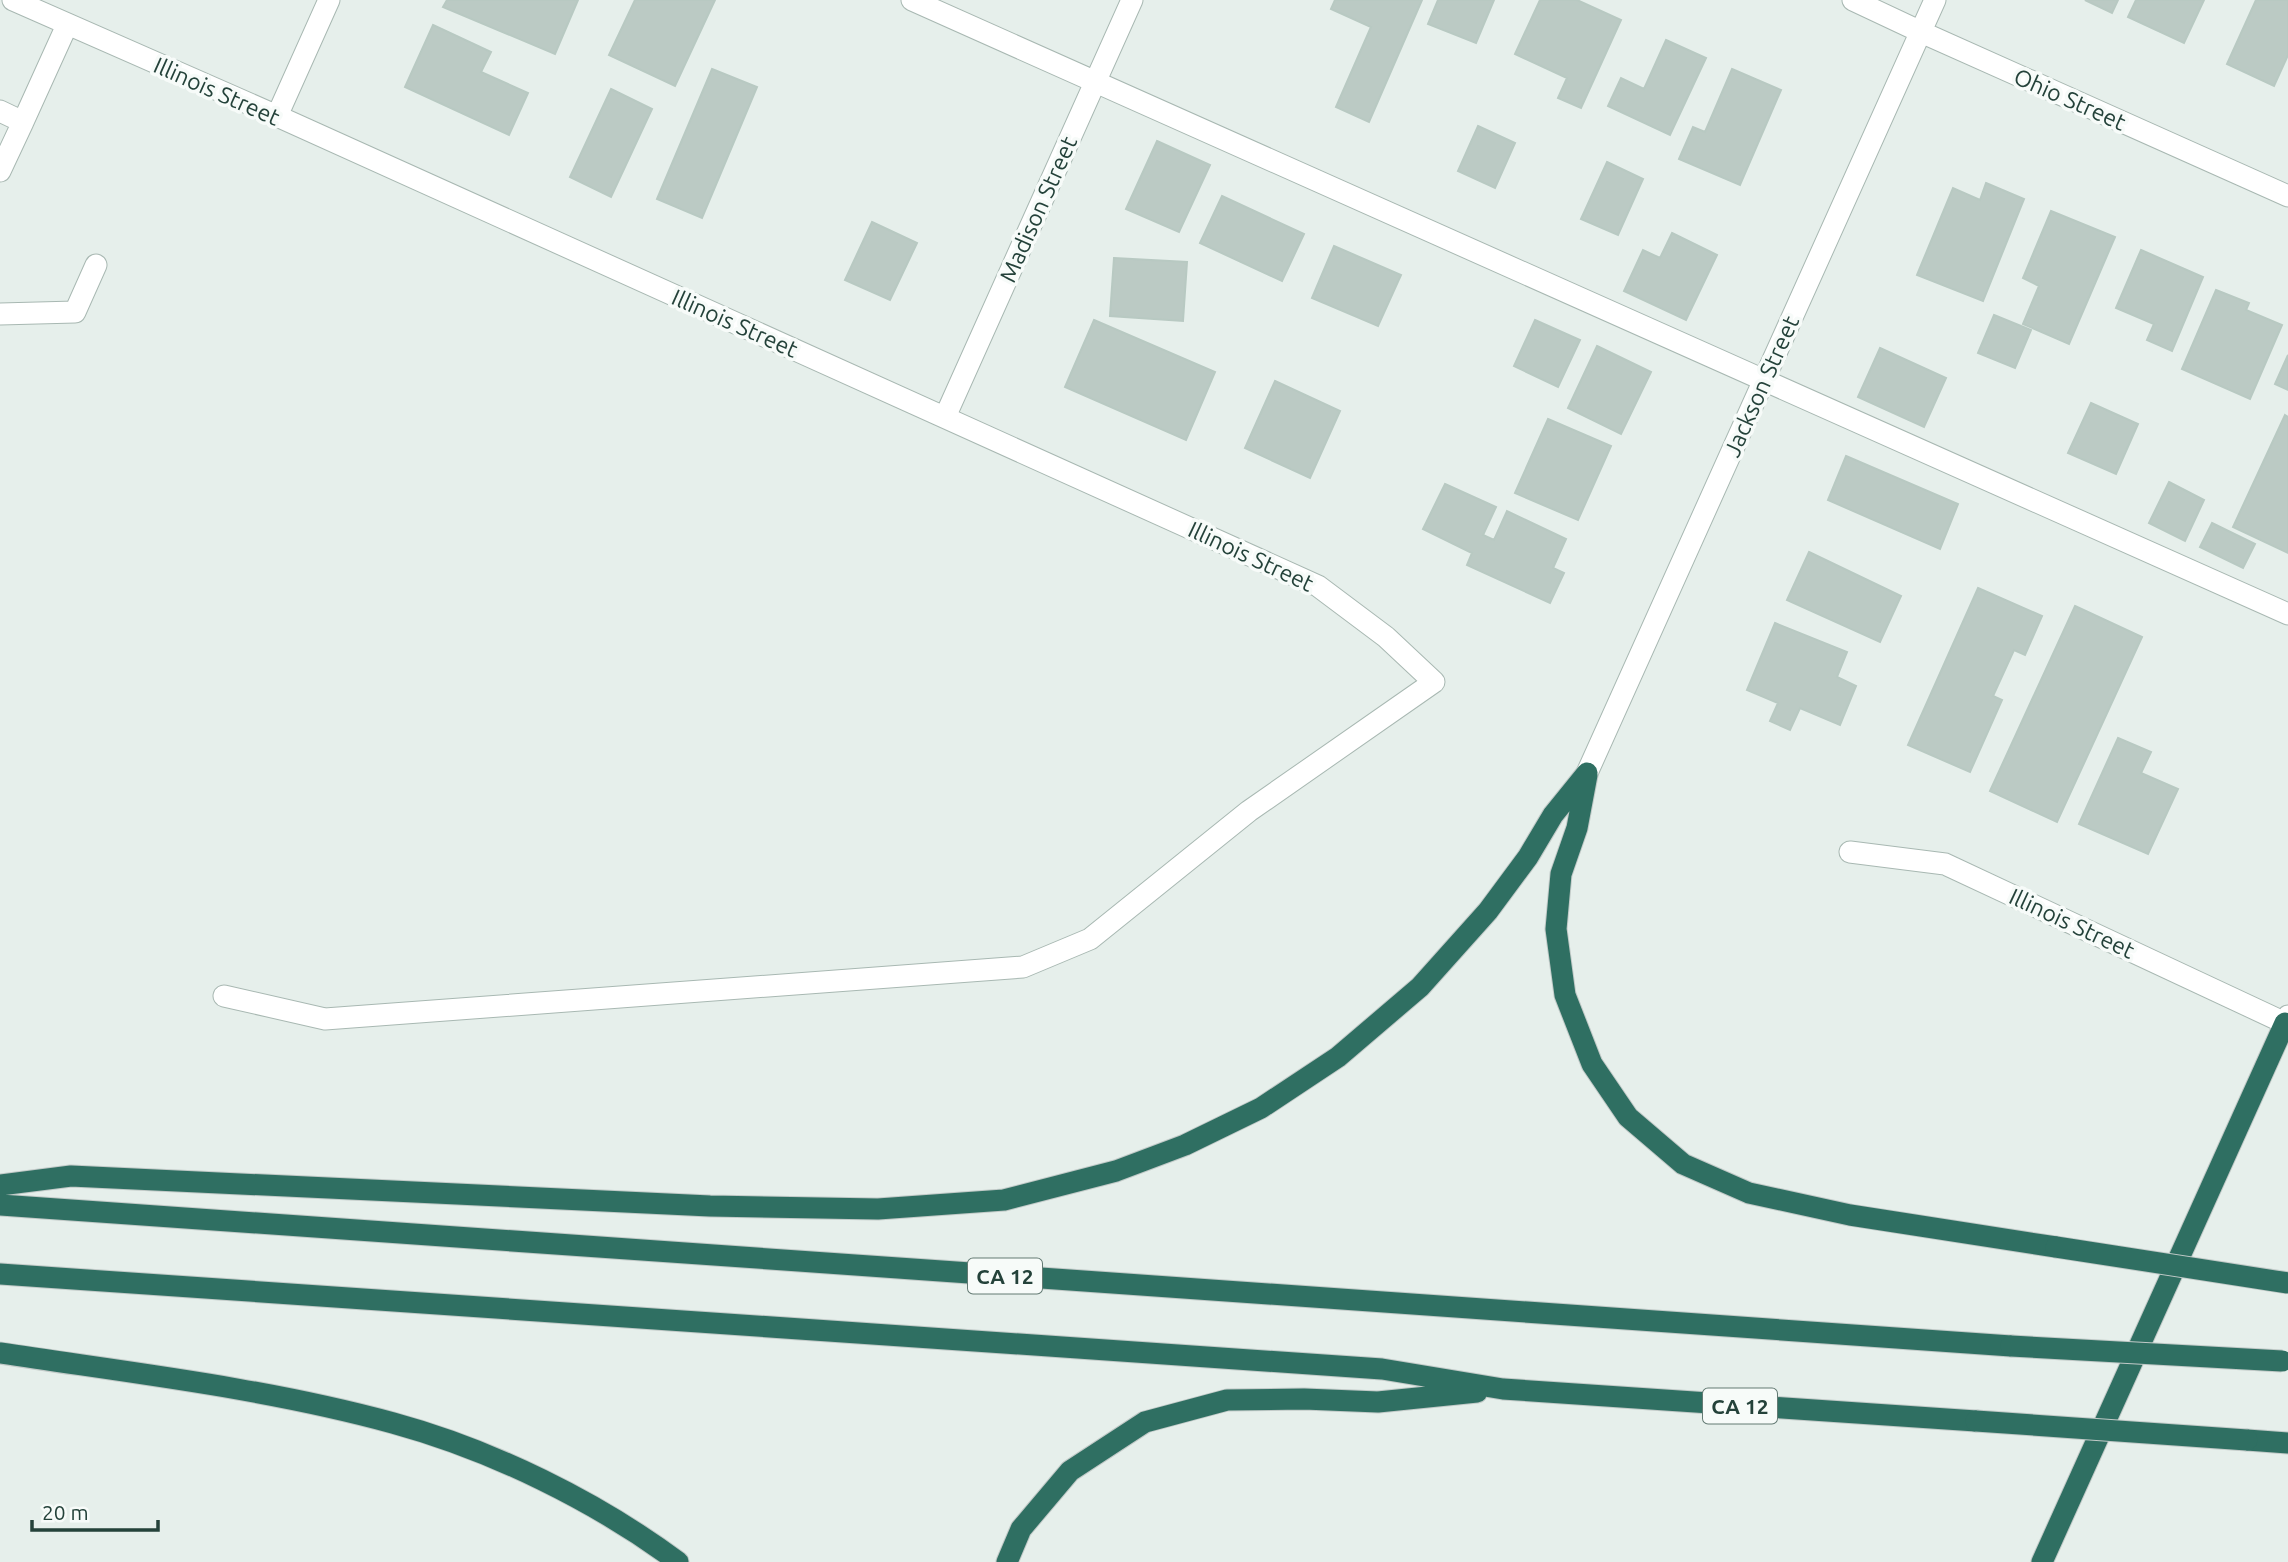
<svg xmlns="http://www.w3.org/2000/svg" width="2288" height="1562" viewBox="0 0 2288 1562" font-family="Ubuntu,sans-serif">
<rect width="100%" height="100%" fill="#e6efeb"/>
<!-- building -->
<path fill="#bbcac4" stroke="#b8c9c2" stroke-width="2" d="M447 0H578L555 54 443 7Z
M635 0H715L675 86 609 55Z
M1335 0H1422L1369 122 1336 107 1371 27 1331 9Z
M1438 0H1494L1476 43 1428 24Z
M1540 0H1577L1621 20 1581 108 1558 98 1567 78 1515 54Z
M2085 0H2118L2112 13Z
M2136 0H2204L2184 43 2128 17Z
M2256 0H2288V55L2274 86 2227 64Z
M433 25 491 52 481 72 528 93 509 135 405 87Z
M1666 40 1706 58 1670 135 1608 106 1621 78 1644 89Z
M712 69 757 87 702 218 657 199Z
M1732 69 1781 90 1740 185 1679 159 1693 127 1705 132Z
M611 89 652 109 611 197 570 177Z
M1478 126 1515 143 1495 188 1458 171Z
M1157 141 1210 165 1179 232 1126 209Z
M1607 162 1643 179 1618 235 1581 219Z
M1986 183 2024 199 1983 301 1917 275 1953 188 1980 200Z
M1222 196 1304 234 1282 281 1200 243Z
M2051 211 2115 237 2069 344 2023 324 2039 286 2023 278Z
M872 222 917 243 890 300 845 280Z
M1672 233 1717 255 1686 320 1624 291 1643 250 1660 258Z
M1334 246 1401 275 1378 326 1312 298Z
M2141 250 2203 277 2172 351 2147 340 2154 324 2116 308Z
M1114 258 1187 262 1183 321 1110 316Z
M2216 290 2249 303 2246 310 2282 325 2250 399 2182 369Z
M1994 315 2031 330 2015 368 1978 353Z
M1094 320 1215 372 1186 440 1065 387Z
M1535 320 1580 340 1558 387 1514 366Z
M1597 346 1651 372 1621 434 1568 408Z
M1880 348 1946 378 1924 427 1858 397Z
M2288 355V390L2275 384Z
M1275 381 1340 411 1310 478 1245 448Z
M2091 403 2138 424 2116 474 2068 453Z
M2285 415 2288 417V553L2233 527Z
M1548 419 1611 446 1578 520 1515 493Z
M1846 456 1958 504 1940 549 1828 500Z
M2169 482 2204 500 2185 541 2149 523Z
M1445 484 1496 507 1483 535 1494 540 1507 511 1566 539 1553 568 1564 573 1550 603 1467 565 1472 553 1423 529Z
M2212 523 2255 544 2243 568 2200 547Z
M1809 552 1901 596 1880 642 1787 600Z
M1978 588 2042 616 2025 655 2014 650 1993 696 2002 700 1970 772 1908 745Z
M2075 606 2142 637 2057 822 1990 791Z
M1775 623 1847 652 1837 677 1856 686 1840 725 1800 708 1790 730 1770 721 1778 703 1747 690Z
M2118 738 2151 752 2141 773 2178 789 2148 854 2079 824Z"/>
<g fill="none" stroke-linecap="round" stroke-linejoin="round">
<!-- minor casing -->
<g stroke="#a8b8b2" stroke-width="23">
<path id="minor" d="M13 0 277 116 1318 586 1386 637 1434 682 1249 811 1090 939 1023 967 325 1019 224 996
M912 0 2288 614
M1853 0 1921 32 2288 196
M0 111 23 122 67 25
M277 116 329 0
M0 171 23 122
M0 314 75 312 96 265
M945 417 1132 0
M1587 773 1935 0
M1850 852 1945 864 2285 1023 2288 1016"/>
</g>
<!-- highway casing -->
<g stroke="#c2cac8" stroke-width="23">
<path id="highway" d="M1587 775 1577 828 1561 874 1556 929 1565 995 1592 1064 1628 1117 1683 1164 1749 1193 1850 1215 2056 1247
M0 1185 71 1176 710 1206 878 1209 1004 1200 1116 1171 1185 1145 1261 1108 1338 1057 1420 987 1488 911 1528 857 1553 815 1587 773
M0 1205 2011 1346
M0 1274 1382 1369 1503 1389 1976 1421
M0 1353C131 1373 265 1388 393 1423 492 1450 596 1501 678 1562
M2247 1440 2288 1443
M1007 1562 1021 1529 1070 1471 1145 1422 1227 1400 1304 1399 1378 1402 1477 1392
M2042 1562 2285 1023"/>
</g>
<!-- minor -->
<use href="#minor" stroke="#fff" stroke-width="21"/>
<!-- highway -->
<use href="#highway" stroke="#2f6f62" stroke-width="21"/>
<!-- highway-bridge casing -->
<g stroke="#c2cac8" stroke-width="23" stroke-linecap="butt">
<path id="highway-bridge" d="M2056 1247 2288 1283
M2011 1346 2282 1361
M1976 1421 2247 1440"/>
</g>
<!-- highway-bridge -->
<use href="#highway-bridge" stroke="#2f6f62" stroke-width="21"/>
</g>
<g text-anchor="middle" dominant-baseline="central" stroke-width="7" stroke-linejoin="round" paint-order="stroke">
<!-- shield labels -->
<g fill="#f7fbf9" stroke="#637a73" stroke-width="2">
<rect x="968" y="1258.5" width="74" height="35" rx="5"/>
<rect x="1703" y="1388.5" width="74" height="35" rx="5"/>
</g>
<g font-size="21" font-weight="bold" fill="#24423a">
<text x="1005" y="1276">CA 12</text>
<text x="1740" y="1406">CA 12</text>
</g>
<!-- street labels -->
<g font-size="23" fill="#24423a" stroke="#f7fbf9">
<text transform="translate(217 91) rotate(24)">Illinois Street</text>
<text transform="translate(2070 99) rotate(24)">Ohio Street</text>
<text transform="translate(1038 209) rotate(-66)">Madison Street</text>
<text transform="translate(735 323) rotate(24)">Illinois Street</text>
<text transform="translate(1761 386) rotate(-66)">Jackson Street</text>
<text transform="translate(1251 556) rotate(25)">Illinois Street</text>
<text transform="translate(2072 923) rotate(25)">Illinois Street</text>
</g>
</g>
<!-- scale -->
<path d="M32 1520v10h126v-10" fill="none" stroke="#24423a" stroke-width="3.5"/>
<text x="42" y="1520" font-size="21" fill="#24423a" stroke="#f7fbf9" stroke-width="5" paint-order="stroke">20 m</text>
</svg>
